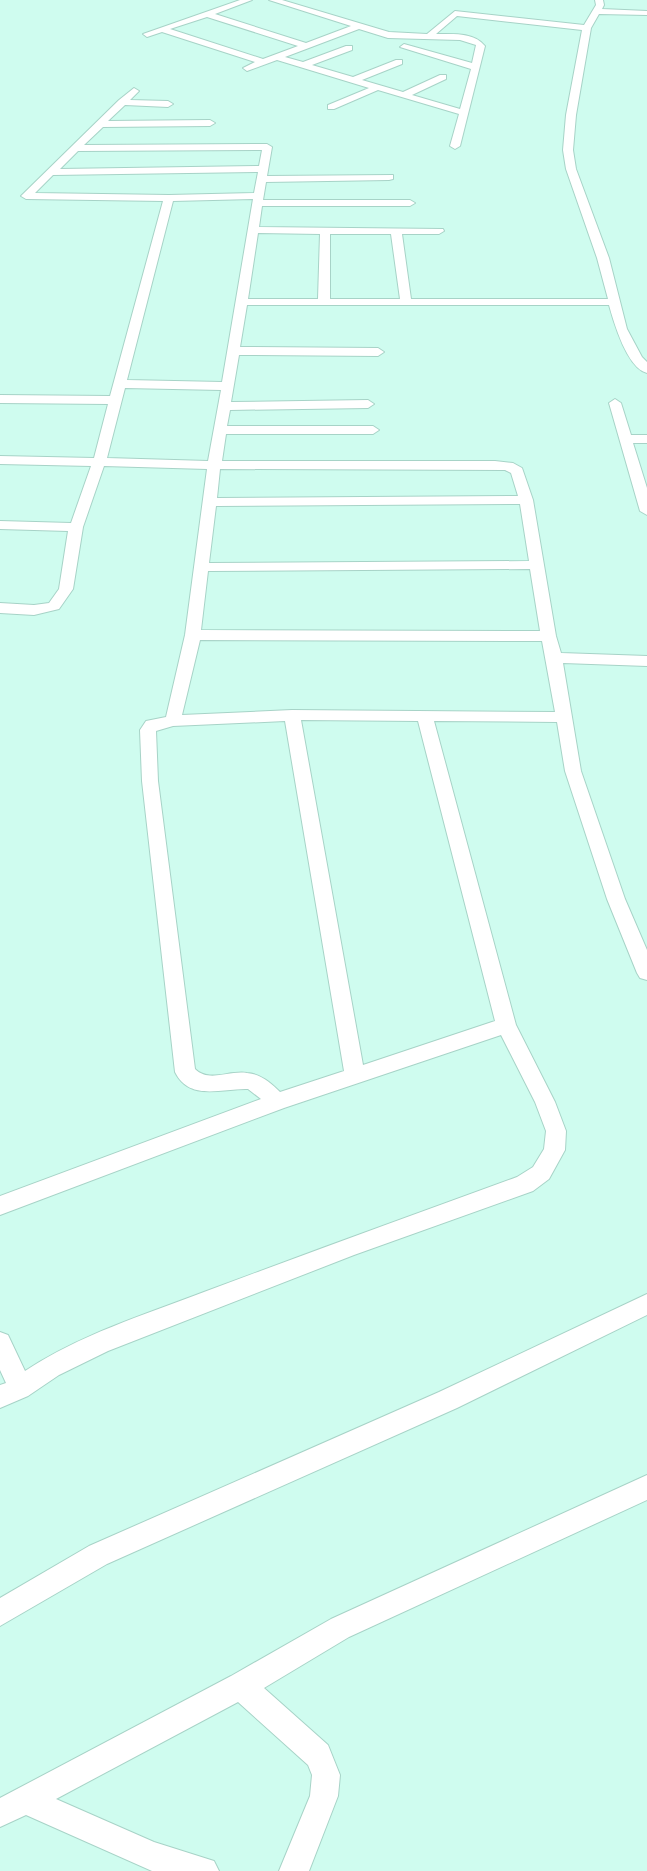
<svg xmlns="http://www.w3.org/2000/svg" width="647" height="1871" viewBox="0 0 647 1871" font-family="'Roboto Condensed',sans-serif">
<rect width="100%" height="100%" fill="#cffcef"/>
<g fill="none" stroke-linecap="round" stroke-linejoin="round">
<!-- minor casing -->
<g stroke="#a7d3c7" stroke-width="2">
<path id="minor" d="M240 0H252L215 14 306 43 351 26 269 0H282L389 32 427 34 455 11 584 25 596 5 595 0H603L604 5 602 9 647 11V15L599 14 591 28 576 115 573 150 576 169 609 258 627 329 642 357 647 362V373C627 368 614 323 609 305H247L240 347 378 348 384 352 378 356 239 355 231 402 368 400 374 404 368 408 230 410 227 426H373L379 430 373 434H226L222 461H495L513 463 522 468 533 500 556 636 561 653 647 656V666L563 663 581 771 625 899 647 950V980L640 978 637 973 607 899 565 771 557 722 434 721 516 1025 555 1102 566 1131 565 1150 549 1179 533 1191 354 1255 108 1351 59 1375 28 1396 0 1408V1385L6 1383 0 1370V1332L8 1335 25 1371C79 1335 144 1315 204 1292 308 1253 413 1215 517 1177L533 1167 544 1149 546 1131 535 1102 501 1035 284 1108 0 1215V1196L261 1099 248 1089C222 1088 190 1102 175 1072L142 781 140 730 146 721 166 717 185 635 207 469 104 466 83 527 73 589 59 609 34 615 0 613V603L34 605 49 603 59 589 68 531 0 529V521L71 523 91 466 0 464V456L94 458 108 404 0 403V395L110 396 163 201 26 199 21 196 119 100 134 88 139 91 130 100 168 101 173 104 168 107 125 105 108 121 210 120 215 123 210 126 103 127 84 145 267 144 272 147 267 176 393 175V179L389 180 266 182 263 200H410L415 203 410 206H262L259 227 443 229 444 231 439 234H402L411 299H608L597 258 566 169 563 150 566 115 582 30 457 16 436 34C453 34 474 32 485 46L460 146 455 149 450 146 459 114 378 90 334 109H328V105L369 88 277 60 247 71 243 68 255 62 162 32 147 37 143 34ZM207 17 298 46 263 59 170 29ZM359 29 388 38 460 40 476 45 472 63 404 44 400 47 471 69 460 109 412 95 446 79V75H440L403 92 362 80 402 64V60H396L353 77 312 65 352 50V46H346L303 62 285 57ZM262 150 259 166 60 169 78 151ZM258 172 254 193 169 195 35 193 53 175ZM253 199 222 382 127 380 173 201ZM258 233 320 234 318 299H248ZM330 234H391L400 299H330ZM125 388 221 390 208 461 107 458ZM220 469 505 470 511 473 518 496 217 498ZM520 504 529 561 209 563 216 506ZM530 569 540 631 201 630 208 571ZM200 640 542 641 555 712 292 710 182 715ZM301 720 418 721 495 1021 363 1065ZM285 721 344 1071 280 1092C271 1083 261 1074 247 1073 229 1070 209 1083 195 1069L158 781 156 731 173 726Z
M615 399 621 403 631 435H647V443H633L647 488V515L640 511 609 403Z
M647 1294V1315L457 1408 107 1564 0 1626V1598L89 1546 439 1392Z
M647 1475V1500L349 1637 264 1688 328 1745 340 1775 338 1796 309 1871H279L310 1796 312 1775 308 1765 238 1702 56 1799 154 1842 214 1861 219 1871H152L26 1815 0 1827V1798L231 1676 331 1619Z"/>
</g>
<!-- minor -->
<use href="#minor" fill="#fff" fill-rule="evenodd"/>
</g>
</svg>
